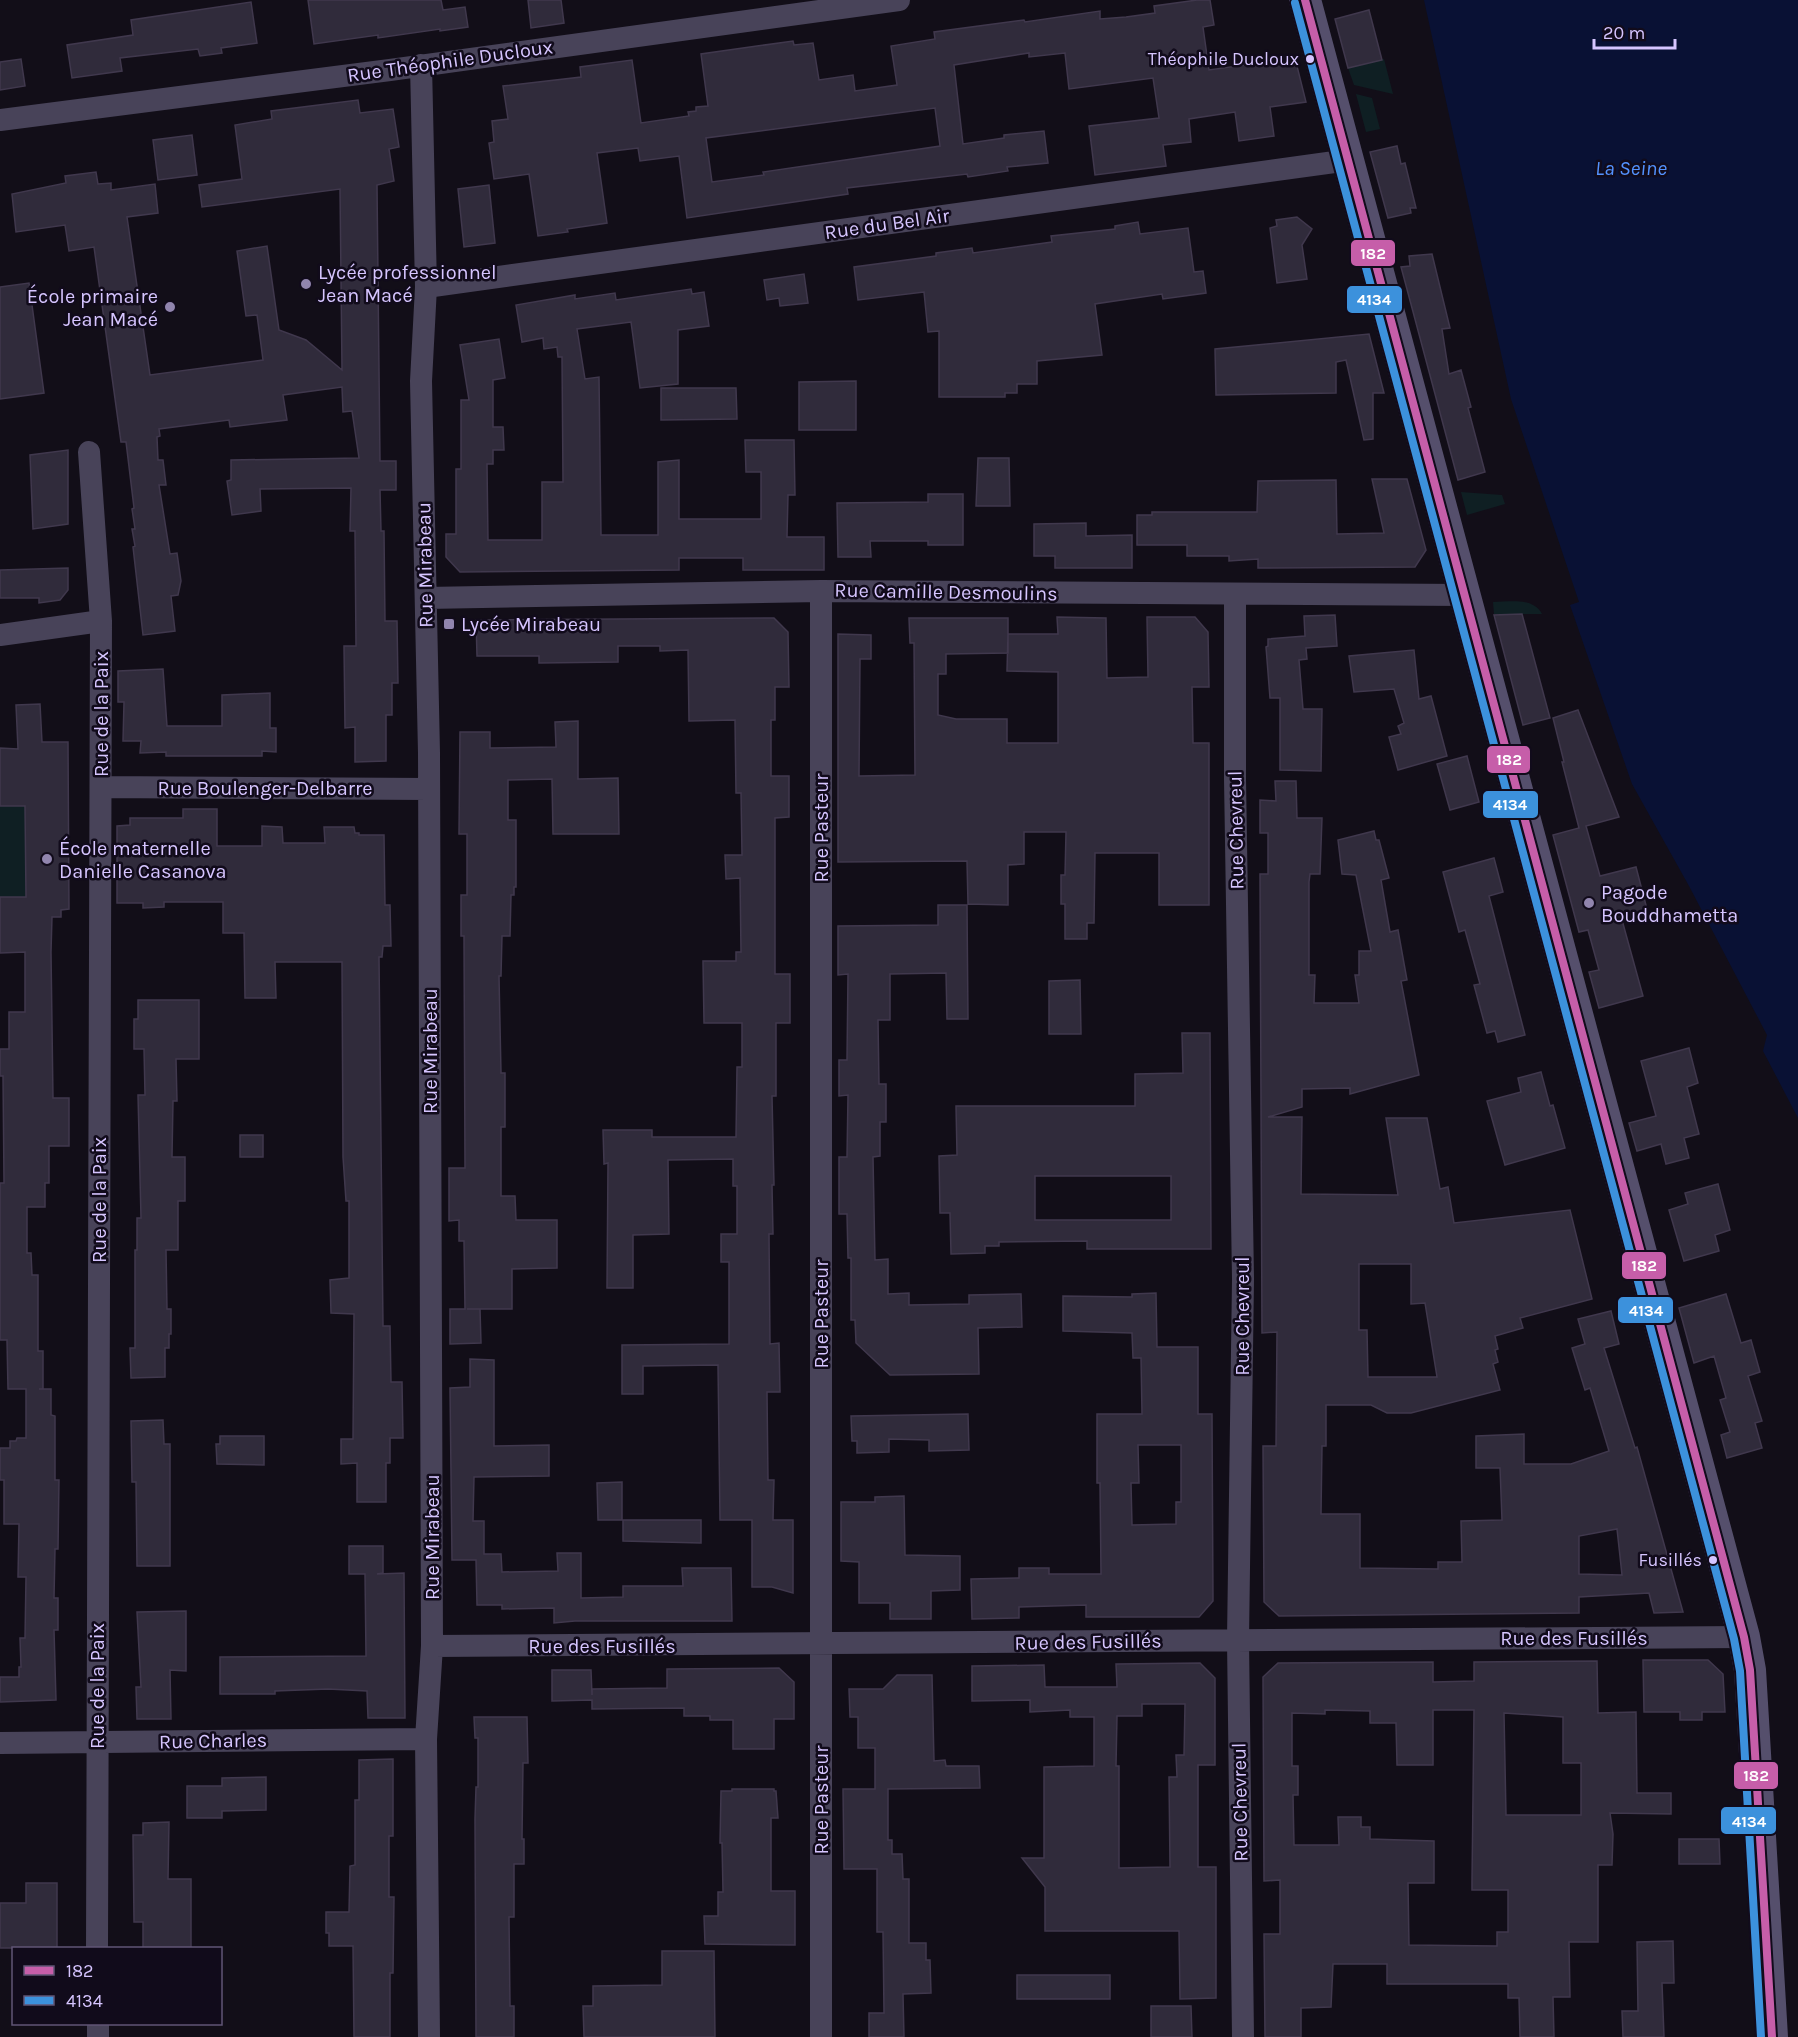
<svg xmlns="http://www.w3.org/2000/svg" width="1798" height="2037" viewBox="0 0 1798 2037" font-family="Karla,sans-serif">
<rect width="100%" height="100%" fill="#120e18"/>
<!-- green -->
<path fill="#0f1f23" d="M1384 59 1393 94 1354 85 1348 68Z
M1356 94 1372 98 1380 129 1366 132Z
M1461 492 1502 495 1505 504 1467 515Z
M1493 602C1510 602 1533 597 1542 614H1494Z
M0 806H25L26 897H0Z"/>
<!-- water -->
<path fill="#091134" d="M1424 0H1798V1118L1763 1051 1767 1035 1689 886 1632 784 1570 605 1579 602 1511 399Z"/>
<!-- building -->
<path fill="#302b3b" stroke="#40384d" stroke-width="1.5" fill-rule="evenodd" d="M308 0H441L443 10 465 7 468 27 440 31V29L378 38V35L314 44Z
M528 0H561L564 23 531 28Z
M1197 0H1210L1214 25 1203 27 1209 70 1295 58 1306 102 1270 107 1274 136 1239 141 1235 112 1189 119 1191 142 1163 145 1166 166 1095 175 1089 126 1159 118 1153 78 1069 89 1065 53 1029 57V53L954 65 963 144 1004 138V135L1044 131 1048 163 1007 167 1008 171 968 177 967 174 847 188 848 194 687 218 679 156 640 161 638 148 597 153 607 223 567 229 568 232 538 236 529 174 494 179 489 143 494 142 492 121 508 119 503 86 581 77 580 67 632 60 641 123 689 116 688 112 696 111V107L708 106 701 54 793 41 794 45 813 43 819 80 853 75 855 91 897 85 891 46 935 39 934 32 1024 20 1025 22 1100 11V19L1126 17 1155 13 1154 6ZM935 108 940 146 763 172 764 175 712 182 706 138Z
M251 2 257 43 221 48 222 53 200 56 198 49 120 58 122 71 72 78 67 45 133 35 131 20Z
M1369 10 1382 60 1348 68 1335 19Z
M21 59 25 86 0 90V62Z
M358 100 360 113 393 109 399 147 389 149 394 181 377 185 380 461H396V490H380L381 531H384L385 621H397L398 683H392V715H386V761L355 762V727L345 728 344 646H356L355 531H350L351 488 260 489 261 511 232 515 227 481 231 480V460L359 458 352 411 343 412 342 387 283 395 287 420 230 427 229 420 159 429 160 436 157 437 158 460H163L166 485H159L170 554 177 553 181 581 178 595 171 596 175 631 143 635 133 547 135 546 132 529H135L132 509 134 508 126 442H121L94 247 69 251 65 225 16 232 12 194 66 183 65 176 96 172 98 184 111 183V190L155 184 158 213 127 217 150 375 263 360 257 315 246 316 237 251 267 246 279 330 306 340 342 370 340 189 202 207 199 185 242 179 235 125 272 119 271 111Z
M192 135 197 175 158 180 153 140Z
M1397 146 1401 164 1405 163 1416 208H1410L1411 213 1388 218 1370 152Z
M489 185 495 243 464 247 458 189Z
M1297 217 1312 229 1302 245 1307 279 1277 283 1270 228 1277 226 1276 220Z
M1138 222 1140 234 1188 228 1194 272 1203 271 1206 293 1163 299 1162 294 1095 304 1102 355 1037 361V384H1017V393H1005V397H939V331L928 332 924 292 858 300 854 267 936 256V253L972 248 973 253 1052 242 1051 236 1115 229V226Z
M1432 254 1450 328 1442 329 1449 374 1461 370 1471 407 1468 408 1485 472 1458 480 1401 267 1410 266 1409 256Z
M804 274 808 303 780 306 779 298 767 300 764 280Z
M29 283 44 393 0 399V287Z
M691 289 692 294 704 292 709 326 678 330V384L640 388 631 322 577 329 585 379 599 377 601 535H658V462L679 460V519H761V472H746L745 440H794L795 495H788L787 537H824V570H743V558H679V570L460 572 446 557V534H456V469H461V400H469L460 345 499 339 505 378 493 380V427H503L504 450H493V464H487L488 540H542V482H563L562 357H558L557 347 544 349 543 338 522 342 516 305 575 295V299L615 293 616 300Z
M1369 334 1384 393H1373V439L1364 440 1346 360 1336 362V393L1216 395 1215 349Z
M856 381V430H799V382Z
M661 388H736L737 419 661 420Z
M68 450V524L33 529 30 455Z
M978 458H1009L1010 506H976Z
M1372 479H1407L1426 550 1415 567 1258 568V559L1229 561V556H1187V545H1137V515H1152V512H1257L1258 481 1336 480 1337 534 1384 533Z
M928 494H963V545H928V541H870L871 557H838L837 503 928 502Z
M1086 523V536L1132 535V568H1055V556H1034V524Z
M68 568V590L60 600 39 603V598H0V570Z
M1522 614 1550 718 1523 725 1494 615Z
M1335 615 1337 646 1306 648 1307 659 1299 660 1303 709H1322L1321 771 1280 770V698H1270L1266 647 1268 646V639L1305 636 1304 616Z
M1057 617 1106 618 1107 678 1148 677 1147 617H1195L1208 632 1209 687H1192L1193 743H1209V905H1159V853H1095L1094 923H1087V939H1065V904H1061V875H1065L1066 832H1024V864L1008 865V905L968 904 967 861 838 862V634L871 635V659H860L859 776 915 775 914 643H910L909 618H1008V653L946 654V674H938V715L956 719H1007V743H1058V672L1007 671 1008 634H1058Z
M774 618 788 632 789 687H775V720H771V776H789V817L775 818V974H790V1023H776V1096H772L774 1185H772L773 1234H769L770 1344 779 1343 780 1392H767L768 1480H774L773 1520H793V1593L772 1587H752V1520H720L718 1365 643 1366V1394H622V1345L729 1344V1262H721V1234H737V1186H733V1159L668 1160 669 1234 633 1235V1288H607L608 1163 604 1164 603 1130H652V1137H736L737 1067H742V1023H704L703 961H736V952H741L740 878 726 879 725 855H742L741 793H736L735 720 689 721 688 650 660 651V646H618V662L539 663V656H477L476 620Z
M1414 650 1419 699 1431 696 1447 756 1398 770 1389 737 1401 734 1398 726 1404 723 1394 689 1354 692 1349 656Z
M163 669 167 726H222V695L270 693V728H276V752L262 751V756H166V752L140 753 141 741H123L124 702H118V671Z
M40 704 42 742H68L69 909 61 910V917H52L51 952 53 1098H69V1146H49V1183H45V1207H27V1253H31L32 1275H38V1351H43V1389H39H51V1415L55 1416V1480H59L58 1549H55L54 1598H58V1630H54L56 1700 0 1702V1677H19V1667H21L20 1638H25L26 1577H18L19 1524H4V1480H0V1448H10V1441H16L17 1438H26V1389H8L7 1340H0V1183H4L3 1076H0V1049H9V1012H25V952L0 953V897H26L25 806H0V748L18 749 16 705Z
M1578 710 1619 817 1586 826 1600 876 1636 867 1648 913 1622 920 1643 996 1599 1008 1589 972 1599 970 1588 930 1579 932 1553 835 1579 828 1562 762H1564L1553 718Z
M578 721V779L618 778 619 834H553L552 779 508 780V820H516V887H514V895H511L510 936H502L501 976H499L501 1073H505V1127H501V1196H515L516 1220H557V1268L512 1269V1309H467H480L481 1343 450 1344V1309H465L464 1241H459V1220L449 1221V1168H465L464 936H461V895H467V834H459L460 732H490V748L556 747 555 722Z
M1467 756 1479 802 1450 810 1437 764Z
M1275 781H1296L1297 818H1322L1320 874H1310L1309 882V975H1315L1314 1003H1359L1355 975H1359V951H1371L1356 875 1342 874 1338 840 1374 831 1376 840H1379L1389 878 1381 880 1390 932 1398 930 1407 980 1401 981 1419 1075 1350 1094V1088L1302 1089V1107L1268 1117H1302L1301 1194 1398 1195 1386 1118H1427L1440 1189 1448 1187 1454 1223 1570 1210 1592 1299 1520 1318 1523 1328 1495 1336 1498 1349 1495 1350 1498 1362 1493 1364 1500 1390 1411 1413H1387L1371 1405H1326V1446H1322L1321 1514H1360V1568L1438 1569V1562H1462L1461 1521 1502 1520 1500 1468H1476V1436L1524 1434V1464H1571L1609 1451 1590 1388 1585 1390 1572 1348 1585 1344 1578 1319 1611 1311 1619 1344 1604 1348 1635 1448 1637 1447 1683 1612 1654 1613 1649 1593 1579 1597V1613L1279 1616 1264 1602 1263 1446H1276L1277 1332 1262 1333 1260 874H1268V833H1260V800L1276 801ZM1359 1264H1411V1304L1425 1303 1437 1377H1368L1367 1330H1359ZM1617 1529 1622 1575 1579 1574V1536Z
M183 809H217V846H262V826L282 827 283 843H325L324 827H354L355 833H359V835H384L385 905H390L391 946H383L382 957H379L383 1326H390L391 1382H402L403 1438H390V1463H386V1502H357V1463L341 1464V1439H353L354 1314 331 1313 330 1280 349 1278V1201H346L343 1157 342 962H275L276 998H245L244 933H223V902H164V907L143 908V903H117V826L130 825V818H183Z
M1494 858 1503 892 1489 896 1525 1035 1498 1042 1495 1031 1487 1033 1474 985 1480 984 1465 930 1459 932 1443 872Z
M938 905H967L968 1019H947L946 973 890 974V1020H878L879 1084H886V1122H880V1156L873 1157 875 1260 888 1259V1294L909 1293V1305L969 1304V1295L1021 1294 1022 1327 978 1328 979 1374 890 1375 856 1343 855 1320H851V1258H848L847 1214H839V1157H847L848 1095 839 1096V1060H847L848 974 838 975V926L938 925Z
M1080 980 1081 1034H1049V981Z
M138 1000H199V1059H176L177 1101H173L172 1157H185V1201H178V1250H166L167 1309H171V1334H169V1348H165V1377L131 1378 130 1348H135V1250H137V1218H141L138 1095H145L144 1049H134V1019H138Z
M1182 1033H1210L1211 1249H1087V1241L999 1242V1246H985V1253L951 1254 950 1213H940L939 1156 957 1155 956 1106H1135V1074L1183 1073ZM1035 1176H1171V1220H1035Z
M1689 1048 1698 1083 1687 1087 1699 1134 1684 1138 1689 1158 1666 1164 1661 1144 1637 1151 1629 1123 1656 1116 1641 1061Z
M1541 1072 1550 1106 1553 1105 1565 1148 1505 1165 1487 1101 1521 1092 1518 1078Z
M240 1135H263V1157H240Z
M1718 1184 1730 1230 1715 1235 1719 1251 1684 1261 1669 1210 1688 1204 1685 1193Z
M1156 1293 1157 1347H1198V1414H1212L1213 1601 1199 1617H1086V1605L1019 1607V1618L972 1619 971 1579 1019 1578V1568H1049V1574H1101L1100 1483H1097V1414H1142L1141 1358H1133L1132 1333 1063 1331V1296L1132 1297V1294ZM1138 1445H1181V1502H1176V1524L1132 1525 1131 1483H1139Z
M1726 1294 1741 1343 1751 1340 1760 1372 1748 1376 1762 1421 1755 1423 1762 1448 1727 1458 1721 1435 1730 1432 1720 1400 1726 1398 1714 1356 1694 1363 1679 1308Z
M470 1359 494 1360V1446L549 1445V1476L474 1477 473 1521H484V1554H501L502 1572 558 1571 557 1553H581V1598L623 1597V1586H683L682 1568H731L732 1621H575L554 1623V1608L502 1609V1605H477L476 1560H452L450 1388 470 1387Z
M968 1414 969 1450 929 1451V1440L889 1439V1452L857 1453V1441H852L851 1416Z
M163 1420 164 1444H170V1566H137L136 1482H132L131 1421Z
M220 1436H264V1465L217 1464 216 1444H220Z
M622 1482V1520H598L597 1483Z
M904 1496 905 1555 960 1556V1590L931 1591V1619H890V1603H859V1562L841 1561V1502H875V1497Z
M623 1520H701V1543L623 1541Z
M349 1546H383V1573L377 1574 404 1573 405 1718H368L367 1691 328 1689 275 1691V1694H220V1657L366 1656 365 1574H349Z
M186 1611V1671L170 1670 171 1719H137L136 1687H141L137 1612Z
M1643 1660H1708L1723 1674 1725 1712H1702V1720H1680V1712H1644Z
M1597 1661 1598 1713 1636 1712 1637 1793H1671V1814L1610 1813 1613 1834 1612 1865H1598V1942H1569L1570 1997H1553L1554 2037H1520L1519 1998H1508V1984H1387V1964H1333L1331 2007 1301 2008V2037H1265L1264 1934H1280V1880L1264 1881 1263 1677 1278 1663 1433 1662V1682L1474 1681V1662ZM1325 1710 1370 1711V1723H1396L1397 1765H1433V1710H1474L1472 1882V1890H1508V1932H1497V1946L1409 1945 1408 1883H1434V1841L1370 1839V1827H1361V1817H1338L1339 1845H1294L1293 1795H1298V1766H1292V1713L1325 1714ZM1504 1713 1563 1717V1763H1581V1815H1506Z
M1200 1663 1215 1678V1765H1198V1867H1216V1998L1180 1999 1179 1931H1045V1887L1022 1858H1044V1767L1094 1766V1717H1070V1710L1030 1712V1700L972 1701V1666L1044 1665 1045 1687H1117L1116 1664ZM1142 1704H1185L1184 1755H1176L1177 1777H1169L1170 1867 1119 1868V1766H1116L1117 1716H1142Z
M779 1668 794 1682V1719H774V1749H733V1720H710V1716H684V1708L592 1709V1700L552 1701V1670H591L592 1695V1689L667 1688V1669Z
M897 1675H932L934 1761 945 1760 946 1766H979L980 1788 888 1789V1840H892V1854H902L903 1879H909V1943H926V1960H930L931 1993 903 1994 904 2037H869V2013H884L883 1932H877V1869H844L843 1789H875V1748H858V1717H850L849 1689H883Z
M474 1717H527L528 1763H523L522 1839H524V1864H514V1917H509L510 2006H514V2037H476L475 1819 476 1787H478V1738H475Z
M393 1759V1836H389V1897H394L393 1973H390V2037H354L353 1946H329V1933H326V1912H349L350 1866 355 1865V1800H359V1760Z
M266 1777V1810L222 1811V1818H187V1786H222V1778Z
M732 1789H774V1791H776L778 1818H771V1891H795V1945L705 1944 704 1916H718V1892H723L722 1843H720L721 1791H732Z
M169 1822 168 1879H191V1948H143V1922H134L133 1835H143V1823Z
M1679 1839H1719L1720 1864H1679Z
M26 1883H57V1948H0V1903H26Z
M1673 1941 1674 1983H1662L1664 2037H1623L1622 2011H1638L1637 1942Z
M662 1951H714L715 2037H584L583 2006H593V1986L662 1985Z
M1017 1975H1110V1999H1017Z
M1151 2006H1191L1192 2037H1151Z"/>
<g fill="none" stroke-linecap="round" stroke-linejoin="round">
<!-- street -->
<path stroke="#484359" stroke-width="22" d="M421 65 426 287 421 381 429 753 432 1646 426 1739 429 2037
M0 120 390 70 899 0
M426 287 1349 160
M89 452 101 621 97 1948
M821 591V2037
M1235 595V779L1243 1279 1238 1640 1243 2037
M426 598 821 591 1465 595
M0 635 101 621
M101 787 429 789
M432 1646C869 1645 1307 1637 1744 1637
M0 1743 426 1739
M98 2024V2037"/>
<!-- secondary -->
<path stroke="#554f6c" stroke-width="32" d="M1305 0 1744 1637 1750 1670 1772 2037"/>
<!-- bus-1 casing -->
<g stroke="#110b1b" stroke-width="12">
<path id="bus-1" d="M1305 0 1744 1637 1750 1670 1772 2037"/>
</g>
<!-- bus-2 casing -->
<g stroke="#110b1b" stroke-width="12">
<path id="bus-2" d="M1295 3 1734 1639 1740 1671 1761 2037"/>
</g>
<!-- bus-1 -->
<use href="#bus-1" stroke="#c65ea9" stroke-width="8"/>
<!-- bus-2 -->
<use href="#bus-2" stroke="#3c91dc" stroke-width="8"/>
</g>
<!-- markers -->
<g fill="#d6c5ff" stroke="#110b1b" stroke-width="2">
<circle cx="1310" cy="59" r="5"/>
<circle cx="1713" cy="1560" r="5"/>
</g>
<g fill="#9185ae" stroke="#110b1b" stroke-width="2">
<circle cx="306" cy="284" r="6"/>
<circle cx="170" cy="307" r="6"/>
<rect x="443" y="618" width="12" height="12" rx="3"/>
<circle cx="47" cy="859" r="6"/>
<circle cx="1589" cy="903" r="6"/>
</g>
<g text-anchor="middle" dominant-baseline="central" stroke-width="5" stroke-linejoin="round" paint-order="stroke">
<!-- bus labels -->
<g font-size="18" fill="#d6c5ff" stroke="#110b1b" text-anchor="end">
<text x="1299" y="59">Théophile Ducloux</text>
<text x="1702" y="1560">Fusillés</text>
</g>
<!-- street labels -->
<g font-size="20" fill="#d6c5ff" stroke="#110b1b">
<text transform="translate(450 61) rotate(-8)">Rue Théophile Ducloux</text>
<text transform="translate(887 224) rotate(-8)">Rue du Bel Air</text>
<text transform="translate(425 565) rotate(-91)">Rue Mirabeau</text>
<text transform="translate(946 592) rotate(1)">Rue Camille Desmoulins</text>
<text transform="translate(101 714) rotate(-90)">Rue de la Paix</text>
<text x="265" y="788">Rue Boulenger-Delbarre</text>
<text transform="translate(821 828) rotate(-90)">Rue Pasteur</text>
<text transform="translate(1236 830) rotate(-91)">Rue Chevreul</text>
<text transform="translate(430 1051) rotate(-90)">Rue Mirabeau</text>
<text transform="translate(99 1200) rotate(-90)">Rue de la Paix</text>
<text transform="translate(821 1314) rotate(-90)">Rue Pasteur</text>
<text transform="translate(1242 1316) rotate(-90)">Rue Chevreul</text>
<text transform="translate(432 1537) rotate(-90)">Rue Mirabeau</text>
<text x="1574" y="1638">Rue des Fusillés</text>
<text transform="translate(1088 1642) rotate(-1)">Rue des Fusillés</text>
<text x="602" y="1646">Rue des Fusillés</text>
<text transform="translate(97 1686) rotate(-90)">Rue de la Paix</text>
<text transform="translate(213 1741) rotate(-1)">Rue Charles</text>
<text transform="translate(821 1800) rotate(-90)">Rue Pasteur</text>
<text transform="translate(1240 1802) rotate(-91)">Rue Chevreul</text>
</g>
<!-- poi labels -->
<g font-size="20" fill="#d6c5ff" stroke="#110b1b" text-anchor="start">
<text x="318" y="272">Lycée professionnel<tspan x="318" dy="23">Jean Macé</tspan></text>
<text x="158" y="296" text-anchor="end">École primaire<tspan x="158" dy="23">Jean Macé</tspan></text>
<text x="461" y="624">Lycée Mirabeau</text>
<text x="59" y="848">École maternelle<tspan x="59" dy="23">Danielle Casanova</tspan></text>
<text x="1601" y="892">Pagode<tspan x="1601" dy="23">Bouddhametta</tspan></text>
</g>
<!-- water labels -->
<g font-size="21" font-style="italic" fill="#5392ff" stroke="#110b1b">
<text x="1631" y="168">La Seine</text>
</g>
</g>
<g stroke="#110b1b" stroke-width="2">
<rect x="1350" y="239" width="46" height="28" rx="6" fill="#c65ea9"/>
<rect x="1346" y="285" width="57" height="29" rx="6" fill="#3c91dc"/>
<rect x="1486" y="745" width="45" height="29" rx="6" fill="#c65ea9"/>
<rect x="1482" y="790" width="57" height="29" rx="6" fill="#3c91dc"/>
<rect x="1621" y="1251" width="46" height="29" rx="6" fill="#c65ea9"/>
<rect x="1617" y="1296" width="57" height="28" rx="6" fill="#3c91dc"/>
<rect x="1733" y="1761" width="46" height="29" rx="6" fill="#c65ea9"/>
<rect x="1720" y="1806" width="57" height="29" rx="6" fill="#3c91dc"/>
</g>
<g font-size="16" text-anchor="middle" font-weight="bold" fill="#fff">
<text x="1373" y="259">182</text>
<text x="1374" y="305">4134</text>
<text x="1509" y="765">182</text>
<text x="1510" y="810">4134</text>
<text x="1644" y="1271">182</text>
<text x="1646" y="1316">4134</text>
<text x="1756" y="1781">182</text>
<text x="1749" y="1827">4134</text>
</g>
<!-- legend -->
<rect x="12" y="1947" width="210" height="78" fill="#110b1b" stroke="#605576" stroke-width="1.5"/>
<rect x="24" y="1966" width="30" height="9" fill="#c65ea9" stroke="#605576" stroke-width="1.5"/>
<text x="66" y="1977" font-size="18" fill="#d6c5ff">182</text>
<rect x="24" y="1996" width="30" height="9" fill="#3c91dc" stroke="#605576" stroke-width="1.5"/>
<text x="66" y="2007" font-size="18" fill="#d6c5ff">4134</text>
<!-- scale -->
<path d="M1594 39v9h81v-9" fill="none" stroke="#d6c5ff" stroke-width="3"/>
<text x="1603" y="39" font-size="18" fill="#d6c5ff" stroke="#110b1b" stroke-width="4.5" paint-order="stroke">20 m</text>
</svg>
